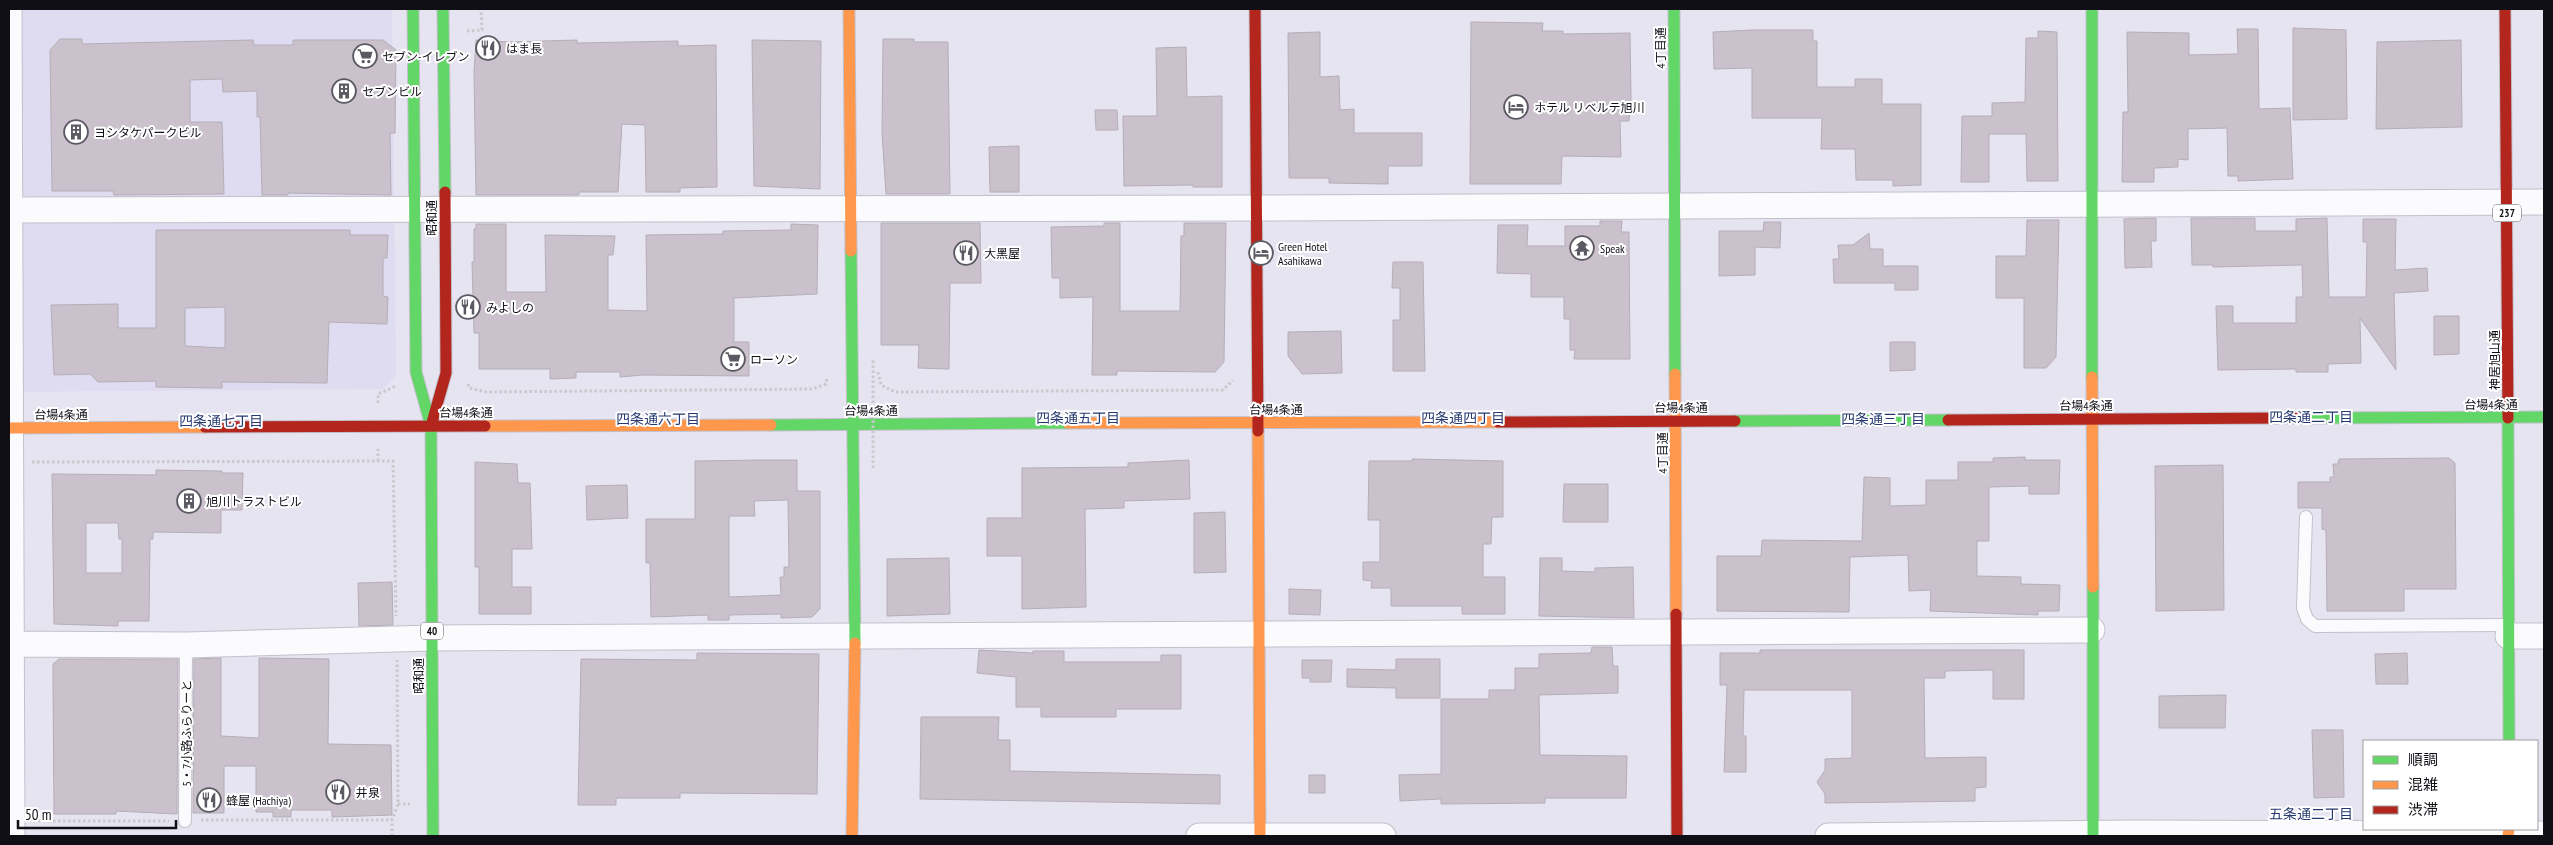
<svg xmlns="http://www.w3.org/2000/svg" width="2553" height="845" viewBox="0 0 2553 845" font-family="'PT Sans Narrow','Noto Sans JP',sans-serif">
<rect width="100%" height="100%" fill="#e7e4f1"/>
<!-- built -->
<path fill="#dfdbf1" d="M9 9H392L396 375 383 389 9 392Z"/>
<!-- building -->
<path fill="#cac1cc" stroke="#b4aeb7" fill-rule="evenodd" d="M1471 22 1543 23 1542 31H1563V34L1630 33 1631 98 1629 121H1620L1621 157 1562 156 1561 184H1470Z
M2293 28 2346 30 2347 119 2293 120Z
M2237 29H2258L2259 109 2290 108 2293 179 2238 181V176H2228L2227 128 2188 129V160L2178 159V167L2154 168V182H2122L2123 112H2128L2127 32 2189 33V55L2238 54Z
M1752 30H1813V41H1817V87H1855V79H1882V104H1921V185L1893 186V180H1856L1855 149H1821L1822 118H1752V68L1714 69 1713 32Z
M2038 31 2057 32 2058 181H2027L2026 134H1989V182H1961L1962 116H1992V103L2025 102 2026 38H2038Z
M1320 32V77L1339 76 1340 110 1354 109V133H1422V166H1388V184L1329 183V178H1289L1288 33Z
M60 39H82V44L253 40 254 45H293V40H383L396 50 395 133H390L391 195 288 193V195H262L260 117H257V91L223 92 222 79 190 80V122H222L224 194 114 195 113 191H52L50 50Z
M883 39H914V42H948L950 194H886L882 133Z
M476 40 509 42 577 40V43L678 41V46L716 45 717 187 680 188V192H646L645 125 622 124 618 192H579V195H476L474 72Z
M752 40 821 41 820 189 754 186Z
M2461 40 2462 127 2376 129 2377 42Z
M1186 47 1187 97 1222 96V187H1193V185L1124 186 1123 116H1157L1156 48Z
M1095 110H1117L1118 130H1096Z
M1019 146V192H990L989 147Z
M2156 218V241H2151L2152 267 2125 268 2124 219Z
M2191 218H2255V231H2296V219L2327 218 2329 297H2366L2367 242H2363V219H2396L2395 270 2427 268 2428 291 2394 293 2396 370 2360 318 2361 363 2328 364V372H2296V369L2218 370 2216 306H2233V323H2296V297H2303L2302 265 2213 267V265H2192Z
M2027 220H2059L2056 357 2046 368H2024V298H1996V256H2026Z
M1600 221H1622L1621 232H1629L1630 359H1574L1575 350H1570V319H1564V297H1531V274L1497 273 1498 225H1528L1527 246H1565V226H1600Z
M1764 222H1781L1780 248 1755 247V275L1719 276V231H1763Z
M881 223H980L981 283H950L949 369 918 368 919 345H881Z
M1104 223H1120V311H1180L1181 236H1184V223H1226L1224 362 1215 372 1117 371V375H1092L1093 297 1060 298V278H1052L1051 227 1104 226Z
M476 224H506V292H546L545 235 615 236 613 255H608V310L647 311 646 235 723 234V231L791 230V224L818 225 817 294 734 298V342H749V376L643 375 620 377V372H576V378L550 379V369H479V333H474L472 262H474V229H476Z
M156 230H350V235H388L387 258H383V296L388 297 387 324 329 322 327 383 222 382V388L156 387V381L98 382 90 374 54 375 51 305 118 304V328H156ZM225 307V348L185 346V308Z
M1869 233 1870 249H1883V266H1918V290H1895V283H1834L1833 259H1839L1838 245H1853Z
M1393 262H1423L1425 371H1393V320H1400V288H1392Z
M2434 316H2459V354L2434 355Z
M1341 331 1342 373 1302 374 1288 356V332Z
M1890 342H1915V370L1890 371Z
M2025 457V460H2060L2059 494H2029V486L1989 487V541H1977V576L2021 577V584L2060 585 2059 611H2038V615L1930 611 1931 590 1909 591 1908 555 1850 557 1849 612 1717 611V556H1761L1762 540 1862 541 1864 477 1890 478V506L1926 505V480H1958V462H1993V458Z
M2449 458 2455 463 2456 589H2404V611H2327L2326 530 2322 529V508H2298V482H2330V477H2334L2333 464H2338L2339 459Z
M1412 459 1503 461V517H1492L1491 544H1483V577H1505V614H1462V606H1391V588H1371L1372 581 1363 580V562H1380V520H1368L1369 461H1412Z
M760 460H797V491H820V609L812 617 781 618V614L729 615V620H708V615L651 617 650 563H646V519H695V461ZM788 500 789 567H784V577H780L781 595 729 597V516H755L754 501Z
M1189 460 1190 499 1124 501V508L1085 509 1086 607 1022 609V556H987V518H1022V468L1128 467V463Z
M475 462 517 464 518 483H530L532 549H512V587H531V614H479V567H475Z
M2223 465 2224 610 2156 611 2155 466Z
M156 470 222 471V473H243L242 510H221V533L153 532V539H150L149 621H118V626L54 624 52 474 156 475ZM86 523H118L119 539H122V573H86Z
M1564 484H1608V522H1563Z
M627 485 628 518 587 520 586 486Z
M1225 512 1226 572 1194 573V513Z
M949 558 950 614 887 616V559Z
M1540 558H1562V571L1595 572V568L1633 567 1634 618 1539 616Z
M392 582 393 625 359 626 358 583Z
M1289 589 1321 590 1320 615 1289 614Z
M1592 647H1612L1613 666H1618V693L1539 695 1540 755 1627 756 1626 798H1545V803L1441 804V799L1400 801 1399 775 1441 774V699H1489V690H1515V668H1539V654L1591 653Z
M979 650 1033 653V651H1064V662H1161V655H1181V709H1116V717H1041V707H1016V677L977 673Z
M1760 650H2024V699H1993V670L1945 671V678H1924L1925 758 1986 757V787L1975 788V801L1825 803V794L1817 782 1825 770V759L1852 758V690H1744L1743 736H1746V772H1724L1727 685H1720V653H1760Z
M697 653 819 654 817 794 680 793V798H616V805H578L581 659 697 660Z
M2407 653 2408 684H2376L2375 654Z
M221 658V736L259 738V658L329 659 328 744 391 745 392 815 332 817V810H291V817H273V812H256V766H224V813H193L194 659Z
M59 659H178L177 814 116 811V814H54L53 679V664Z
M1396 659H1440V698H1396V688L1347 687V669L1396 670Z
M1302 660H1332L1331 682H1310V678H1302Z
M2226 695 2225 728H2159V696Z
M921 717H999L998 740H1010V771L1220 775V804L920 799Z
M2312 730H2343L2344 797 2314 798Z
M1309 775H1325V793H1309Z"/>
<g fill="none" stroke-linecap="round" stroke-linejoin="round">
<!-- lane casing -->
<g stroke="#c2c0ca" stroke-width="14">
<path id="lane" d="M2306 517 2303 608 2307 619 2315 626 2509 625
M185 821 186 645"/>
</g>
<!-- street casing -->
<g stroke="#c2c0ca" stroke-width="27">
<path id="street" d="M9 9 12 836
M9 210 1256 208 2544 202
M2508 636H2544
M9 644 186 645 432 638 2092 630
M1199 836H1383
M1828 836 2133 833 2544 834"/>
</g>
<!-- fast casing -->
<g stroke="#c2c0ca" stroke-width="13">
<path id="fast" d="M413 9 416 372 431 426
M443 9 445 192
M1674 9 1675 374
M2092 9V377
M851 251 855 643
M2305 418 2544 417
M2508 418 2509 741
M1735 421 1948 420
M771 425 1068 423
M431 426 433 836
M2093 587V836"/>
</g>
<!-- slow casing -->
<g stroke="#c2c0ca" stroke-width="13">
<path id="slow" d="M849 9 851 251
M1675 374 1676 614
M2092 377 2093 587
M1068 423 1498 422
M485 426 771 425
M9 428 205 427
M1258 431 1260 836
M852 836 855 643
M2508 836 2509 829"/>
</g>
<!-- jam casing -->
<g stroke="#c2c0ca" stroke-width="13">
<path id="jam" d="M1255 9 1258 431
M2505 9 2508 418
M1948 420 2305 418
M1498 422 1735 421
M431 426 446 373 445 192
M205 427 485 426
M1676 614 1677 836"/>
</g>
<!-- path -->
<path stroke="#c9c9cd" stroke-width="3" stroke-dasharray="2.5 2.5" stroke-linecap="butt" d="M467 31 482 30 481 9
M878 372 881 385 895 392 1223 390 1233 380
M468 384 469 388 486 392 812 389 826 384 827 377
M378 403V394L396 386
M378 461V449
M32 462 393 461 396 616
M398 804H410
M201 820H392
M33 821H169
M392 836V820L398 804 397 660"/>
<!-- lane -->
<use href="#lane" stroke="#fbfbfd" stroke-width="12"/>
<!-- street -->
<use href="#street" stroke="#fbfbfd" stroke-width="25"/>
<!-- fast -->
<use href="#fast" stroke="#63d668" stroke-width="11"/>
<!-- slow -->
<use href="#slow" stroke="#ff974d" stroke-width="11"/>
<!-- jam -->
<use href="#jam" stroke="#b3261e" stroke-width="11"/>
<!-- path-bridge -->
<path stroke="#c9c9cd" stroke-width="3" stroke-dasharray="2.5 2.5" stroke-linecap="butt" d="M873 468V360"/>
</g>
<!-- icons -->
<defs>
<g id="restaurant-ring" transform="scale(1.25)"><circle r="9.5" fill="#fff" stroke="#5b5a63" stroke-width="1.5"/><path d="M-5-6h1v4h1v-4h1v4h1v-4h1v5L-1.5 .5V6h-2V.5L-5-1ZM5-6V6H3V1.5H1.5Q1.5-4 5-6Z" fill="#5b5a63"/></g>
<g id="supermarket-ring" transform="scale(1.25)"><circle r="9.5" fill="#fff" stroke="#5b5a63" stroke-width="1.5"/><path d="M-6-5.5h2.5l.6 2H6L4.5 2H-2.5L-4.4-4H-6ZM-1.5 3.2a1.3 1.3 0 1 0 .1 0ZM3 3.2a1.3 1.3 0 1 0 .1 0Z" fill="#5b5a63"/></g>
<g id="building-ring" transform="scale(1.25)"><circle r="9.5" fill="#fff" stroke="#5b5a63" stroke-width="1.5"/><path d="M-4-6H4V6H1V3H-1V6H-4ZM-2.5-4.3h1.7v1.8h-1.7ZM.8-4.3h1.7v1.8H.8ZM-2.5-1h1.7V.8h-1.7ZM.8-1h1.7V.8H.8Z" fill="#5b5a63"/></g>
<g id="hotel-ring" transform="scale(1.25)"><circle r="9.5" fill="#fff" stroke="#5b5a63" stroke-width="1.5"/><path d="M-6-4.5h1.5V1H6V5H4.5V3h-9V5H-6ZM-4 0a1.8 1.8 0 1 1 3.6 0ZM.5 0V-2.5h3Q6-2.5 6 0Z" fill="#5b5a63"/></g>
<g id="temple-ring" transform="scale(1.25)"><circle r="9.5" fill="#fff" stroke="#5b5a63" stroke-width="1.5"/><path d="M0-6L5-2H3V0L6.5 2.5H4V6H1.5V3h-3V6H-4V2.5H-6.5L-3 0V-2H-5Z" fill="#5b5a63"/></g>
</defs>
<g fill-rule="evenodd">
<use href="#restaurant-ring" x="488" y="48"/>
<use href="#supermarket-ring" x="365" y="56"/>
<use href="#building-ring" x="344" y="91"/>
<use href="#hotel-ring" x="1516" y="107"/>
<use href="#building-ring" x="76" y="132"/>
<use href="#temple-ring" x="1582" y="248"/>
<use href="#restaurant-ring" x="966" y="253"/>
<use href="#hotel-ring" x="1261" y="253"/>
<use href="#restaurant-ring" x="468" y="307"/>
<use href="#supermarket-ring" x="733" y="359"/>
<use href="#building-ring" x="189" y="501"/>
<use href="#restaurant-ring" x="338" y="792"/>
<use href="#restaurant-ring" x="209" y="800"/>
</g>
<g text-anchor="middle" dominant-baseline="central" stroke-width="4" stroke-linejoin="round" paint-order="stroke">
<!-- shield labels -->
<g fill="#fff" stroke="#58575c" stroke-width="1">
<rect x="2493" y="204.5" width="28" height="17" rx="4"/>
<rect x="421" y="622.5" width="22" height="17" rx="4"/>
</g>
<g font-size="11" font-weight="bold" fill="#100f16">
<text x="2507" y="213">237</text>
<text x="432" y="631">40</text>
</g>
<!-- poi labels -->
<g font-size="12" fill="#100f16" stroke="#fff" text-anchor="start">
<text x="506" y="48">はま長</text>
<text x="382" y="56">セブン-イレブン</text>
<text x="362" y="91">セブンビル</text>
<text x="1534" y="107">ホテル リベルテ旭川</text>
<text x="94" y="132">ヨシタケパークビル</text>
<text x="1278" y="246">Green Hotel<tspan x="1278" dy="14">Asahikawa</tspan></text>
<text x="1600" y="248">Speak</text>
<text x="984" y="253">大黑屋</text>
<text x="486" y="307">みよしの</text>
<text x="750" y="359">ローソン</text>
<text x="206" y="501">旭川トラストビル</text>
<text x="356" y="792">井泉</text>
<text x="226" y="800">蜂屋 (Hachiya)</text>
</g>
<!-- street labels -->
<g font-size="12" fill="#100f16" stroke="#fff">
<text transform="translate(1660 48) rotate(-90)">4丁目通</text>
<text transform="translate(431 218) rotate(-90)">昭和通</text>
<text transform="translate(2494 360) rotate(-90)">神居旭山通</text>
<text x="2491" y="404">台場4条通</text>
<text x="2086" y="405">台場4条通</text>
<text x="1681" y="407">台場4条通</text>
<text x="1276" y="409">台場4条通</text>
<text x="871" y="410">台場4条通</text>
<text x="466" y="412">台場4条通</text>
<text x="61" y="414">台場4条通</text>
<text transform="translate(1662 453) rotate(-90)">4丁目通</text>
<text transform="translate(418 676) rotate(-90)">昭和通</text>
<text transform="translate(186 733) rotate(-90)">5・7小路ふらりーと</text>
</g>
<!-- neighbourhood labels -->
<g font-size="14" fill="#253870" stroke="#fff">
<text x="2311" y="417">四条通二丁目</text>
<text x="1078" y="418">四条通五丁目</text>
<text x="1463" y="418">四条通四丁目</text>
<text x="658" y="419">四条通六丁目</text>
<text x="1883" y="419">四条通三丁目</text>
<text x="221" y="421">四条通七丁目</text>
<text x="2311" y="814">五条通二丁目</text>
</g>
</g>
<!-- border -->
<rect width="2553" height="845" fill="none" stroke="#100f16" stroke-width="20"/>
<!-- legend -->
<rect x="2363" y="740" width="175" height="90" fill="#ffffff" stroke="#9f9fa2"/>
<rect x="2373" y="756" width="25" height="8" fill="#63d668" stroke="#9f9fa2"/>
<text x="2408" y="765" font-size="15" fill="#100f16">順調</text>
<rect x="2373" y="781" width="25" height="8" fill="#ff974d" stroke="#9f9fa2"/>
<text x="2408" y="790" font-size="15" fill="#100f16">混雑</text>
<rect x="2373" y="806" width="25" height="8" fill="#b3261e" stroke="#9f9fa2"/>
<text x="2408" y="815" font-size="15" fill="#100f16">渋滞</text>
<!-- scale -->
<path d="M18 820v8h158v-8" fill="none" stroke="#100f16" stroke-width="2.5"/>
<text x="25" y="820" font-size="15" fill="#100f16" stroke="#ffffff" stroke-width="4" paint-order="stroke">50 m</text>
</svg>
